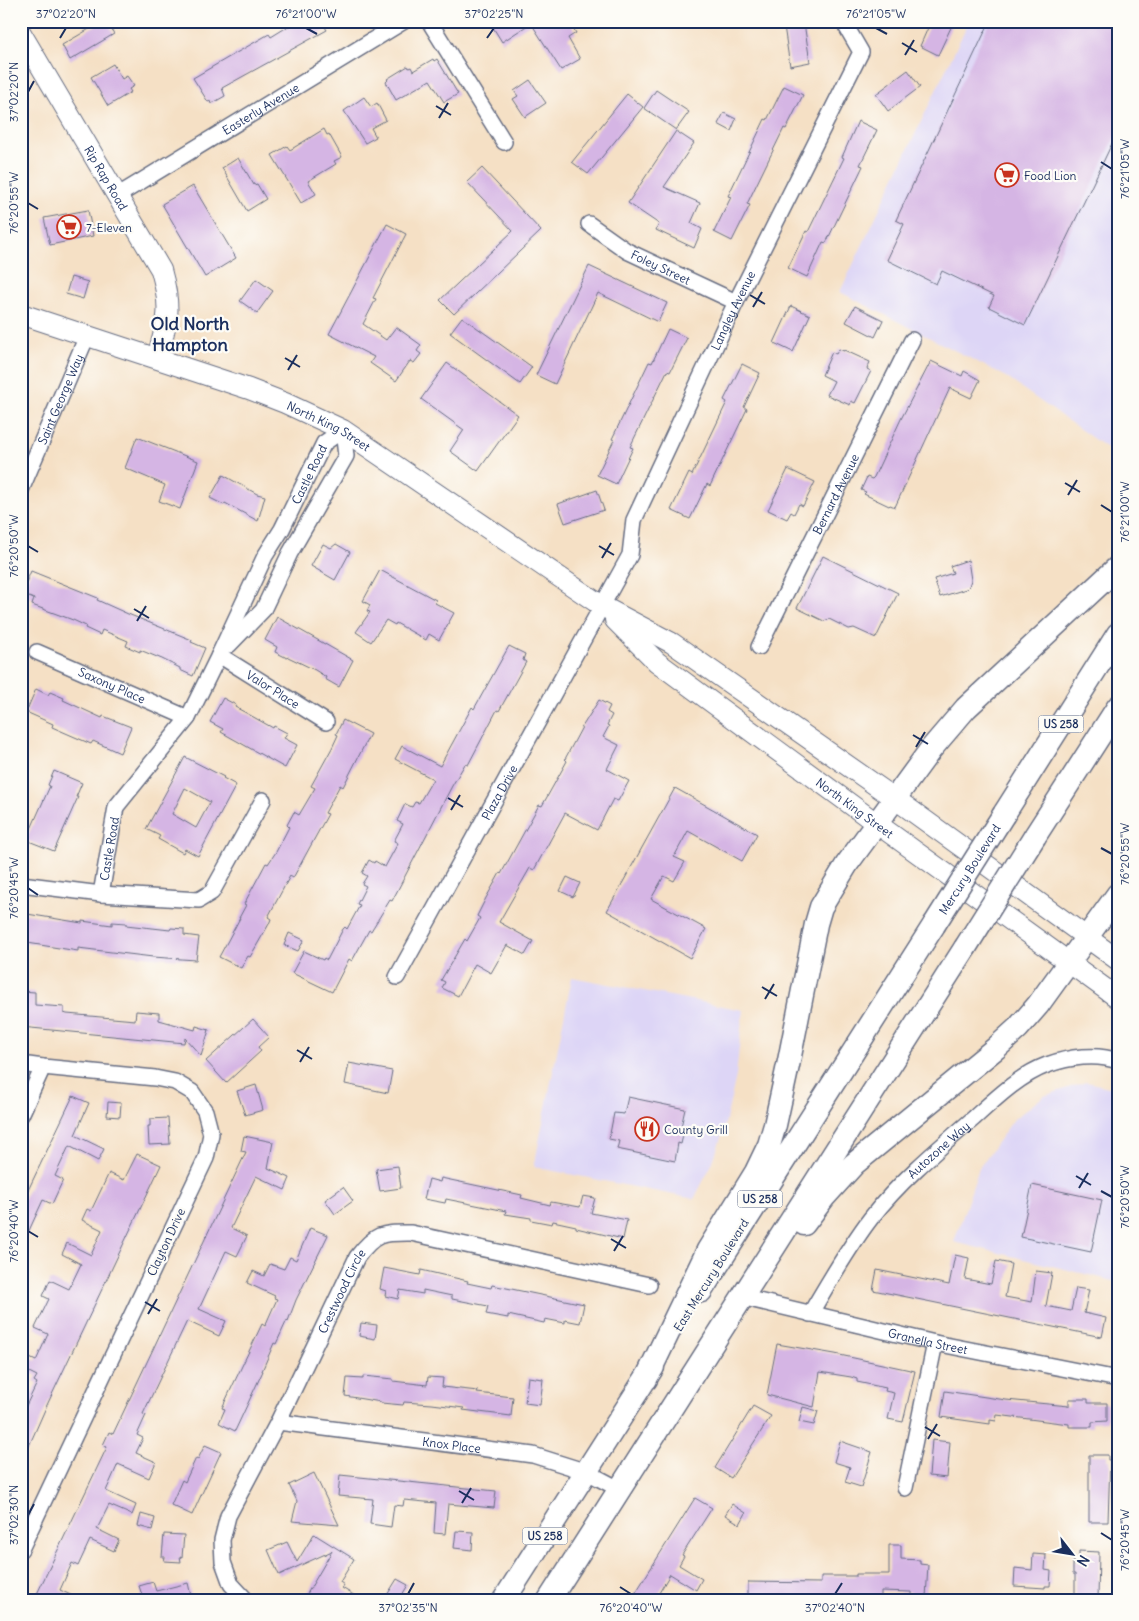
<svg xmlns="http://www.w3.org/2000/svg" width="1139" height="1621" viewBox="0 0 1139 1621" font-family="Delius,sans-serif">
<rect width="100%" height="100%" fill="#fdfcf7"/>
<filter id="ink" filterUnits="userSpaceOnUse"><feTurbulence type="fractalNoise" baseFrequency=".02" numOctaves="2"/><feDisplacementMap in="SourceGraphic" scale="10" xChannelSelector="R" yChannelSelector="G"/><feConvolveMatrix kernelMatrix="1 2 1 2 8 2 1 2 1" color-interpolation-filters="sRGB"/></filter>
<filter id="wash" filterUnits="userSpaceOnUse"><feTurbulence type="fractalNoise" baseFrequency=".0096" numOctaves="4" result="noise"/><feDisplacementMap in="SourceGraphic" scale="20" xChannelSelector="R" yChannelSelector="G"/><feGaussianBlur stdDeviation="1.12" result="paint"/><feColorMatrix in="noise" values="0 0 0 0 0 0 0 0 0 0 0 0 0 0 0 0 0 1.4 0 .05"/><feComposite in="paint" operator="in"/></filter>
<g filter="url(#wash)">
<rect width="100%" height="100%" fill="#f5e0c5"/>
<!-- built -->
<path fill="#ddd5f6" d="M969 21H1118V456L1003 375 840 292Z
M572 977 743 1010 736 1076 724 1129 712 1164 694 1199 534 1167Z
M1086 1082 1118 1089V1282L954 1242 979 1168 1014 1119 1044 1096Z"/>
<g id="blocks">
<!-- building -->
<path fill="#d5b5e4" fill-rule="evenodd" d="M103 21H107L114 34 70 60 62 45Z
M297 21H321L327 30 222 88 225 96 211 104 210 101 208 102 193 78 269 34 271 37Z
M489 21H569L576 33 568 38 580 59 561 70 531 23 502 42Z
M931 21H954L938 55 920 46Z
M990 21H1118V131L1025 325 989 307 994 296 942 271 936 284 887 260 904 224 896 220Z
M804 23 810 62 790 66 784 26Z
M433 59 434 61 437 59 458 94 444 102 430 80 396 100 386 82 388 80 387 79 408 66 409 68 411 67 413 71Z
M113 64 122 79 127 76 134 86 129 89 131 92 108 106 91 77Z
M908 70 920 87 888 111 876 94Z
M530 80 546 103 525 117 513 99 518 96 514 91Z
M784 86 803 95 786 129 784 128 747 204 750 205 732 241 714 232 731 197 728 196 765 119 767 120Z
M656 90 689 112 676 130 644 108Z
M627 94 643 107 588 174 572 162Z
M364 97 371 107 377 103 386 120 371 128 376 137 365 143 344 111Z
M724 113 736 119 731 131 718 124Z
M858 121 877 130 860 165 863 166 826 243 823 242 807 277 788 268 806 231 808 232 844 158 842 157Z
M324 129 327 135 329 134 342 157 334 161 336 164 308 181 316 194 301 203 272 155 287 146 290 150Z
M676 131 694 143 664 187 700 203 691 223 702 229 694 248 656 230 659 224 628 203Z
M238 158 254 185 257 184 266 199 247 211 222 168Z
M482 168 541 231 454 314 440 300 513 231 467 182Z
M193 186 236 258 205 277 162 204Z
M88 210 93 236 50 245 44 218Z
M387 224 406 234 373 298 376 299 363 324 386 340 396 327 421 345 417 351 421 354 414 363 410 361 396 381 370 363 374 357 329 334Z
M589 266 667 303 658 322 598 293 555 384 536 375Z
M71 277 88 282 83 299 66 294Z
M256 279 273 291 257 313 240 301Z
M791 306 810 315 793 352 774 343Z
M855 306 883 320 875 337 846 322Z
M462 317 532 367 520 384 450 333Z
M668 329 687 338 670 372 667 371 630 447 633 448 616 484 597 475 614 440 612 439 649 362 652 363Z
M839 349 844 351V350L870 362 867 369 871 371 855 403 851 401 850 405 827 395 834 381 822 375 832 352 836 354Z
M931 361 962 376 964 371 980 380 971 398 950 388 895 507 890 505 889 506 864 494 866 492 861 490 867 477 872 479 874 477 901 419Z
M447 363 518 415 478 471 450 451 464 430 421 399Z
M742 364 760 373 744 407 747 409 710 486 707 484 690 519 671 510 689 473 692 475 727 402 724 400Z
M137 437 198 461 180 509 159 501 165 485 125 468Z
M788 469 815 482 803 506 799 504 794 514 791 512 787 519 768 510Z
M223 475 257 494 265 496 258 521 225 503 224 505 210 498Z
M597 490 604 510 565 523 558 504Z
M323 544 331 548 336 544 350 552 335 580 311 566Z
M823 556 898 593 876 638 854 628 849 629 829 619 824 621 797 608Z
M968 560 971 580 969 586 966 589 940 597 934 579 953 573 950 566Z
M380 570 436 600 435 603 454 613 439 640 429 634 426 640 396 623 395 625 386 620 371 642 356 632 370 612 367 611 370 605 363 601Z
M31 571 98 598 97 600 128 614 192 640 191 642 205 648 193 676 180 670V668L162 659 140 650V652L126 646 128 641 102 630 100 635 85 628 86 626 73 620 32 605 34 599 21 594Z
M277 617 353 660 339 687 325 679 326 677 315 670 288 657 287 658 275 652 277 647 265 640Z
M509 646 525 654 523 660 526 662 499 711 497 710 468 765 465 764 452 786 392 901 390 900 371 931 369 930 352 961 349 959 332 992 292 973 304 951 323 960 324 958 327 960 343 929 345 927 347 929 360 905 357 904 366 886 362 884 367 876 362 873 369 860 374 863 375 861 385 867 398 843 394 841 403 824 397 821 405 804 412 807 415 802 419 803 433 779 395 759 402 746 440 766 472 707 474 709Z
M36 689 48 695 50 692 64 698 63 700 102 718 103 716 131 727 120 753 93 741 91 744 52 727 53 724 26 712Z
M223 698 236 705 235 707 248 714 273 728 274 726 287 733 284 738 297 745 285 768 221 732 223 729 210 722Z
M599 700 610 706 607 712 612 715 607 725 609 726 603 737 619 745 607 769 629 781 618 801 613 799 597 830 565 813 534 870 530 868 499 922 533 941 525 955 507 945 491 973 475 964 458 996 442 988 445 982 441 980 465 939 467 941 480 918 477 916 486 898 500 873 501 874 539 805 542 806 567 761 565 759 582 727Z
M343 720 370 734 343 787 340 785 325 813 328 814 293 878 290 876 268 917 271 919 269 924 250 957 248 956 241 968 219 957 240 918H239L246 905 244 904 266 863 268 864 276 852 289 827 287 825 294 812 299 815 315 788 311 786 332 748 338 735 336 734Z
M185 757 224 777 223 778 236 785 198 856 185 849 183 853 158 839 160 836 146 829ZM185 788 210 802 196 828 172 814Z
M54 771 82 783 76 797H78L54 851 26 840 50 786 48 785Z
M675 788 757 834 742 861 688 831 674 857 685 862 674 881 664 876 651 899 706 929 690 958 607 911Z
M567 877 580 883 573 897 560 891Z
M21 913 82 923V921L112 925V922L126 923V925L170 930 171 928 184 929V935L199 937 196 960 153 957 78 948V951L21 942Z
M289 933 304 940 298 951 284 945Z
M21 991 35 992V1005L64 1007V1013L67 1014 135 1020 136 1011 159 1013V1020L195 1030 196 1026 209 1030 201 1056 185 1038 184 1043 21 1027Z
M253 1019 269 1037 258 1047 261 1051 226 1083 206 1061Z
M349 1063 392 1071 388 1093 345 1084Z
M256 1085 263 1110 245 1115 237 1091Z
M73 1096 89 1103 75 1135 104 1149 98 1161 69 1146 55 1176 63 1180 52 1204 43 1200 21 1248V1205Z
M628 1097 685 1109 681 1127H685L681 1144 678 1143 675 1161 617 1149 619 1141 609 1139 614 1113 624 1114Z
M108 1102 121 1103 120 1117 107 1116Z
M168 1118 170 1144 149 1145 148 1126H150V1119Z
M244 1136 273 1142 268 1168 290 1178 285 1190 256 1176 231 1228 247 1236 237 1256 226 1251 199 1309 226 1321 219 1336 187 1321 143 1414 146 1415 137 1435 143 1438 136 1453 156 1462 149 1478 118 1464 106 1491 136 1505 132 1515 109 1505 97 1529 119 1540 114 1551 90 1540 78 1566 72 1563 60 1590 81 1600H45L36 1596 107 1447 103 1445 109 1432 113 1434 246 1152 241 1151Z
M137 1154 161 1165 47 1405 21 1464V1416L37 1383 34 1381 37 1376 21 1368V1354L36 1361 48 1334 35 1328 49 1299 43 1296 50 1280 69 1289 81 1264 62 1254 67 1243 91 1255 102 1230 82 1220 87 1209 91 1211 109 1173 124 1180Z
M398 1166 401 1188 380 1191 376 1169Z
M441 1178 522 1195 521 1198 550 1205 551 1202 580 1207 583 1196 595 1198 591 1213 627 1220 623 1239 576 1228V1226L553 1221 552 1224 531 1220V1218L505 1214 506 1211 446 1199 445 1203 424 1199 429 1179 440 1182Z
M1032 1185 1102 1200 1091 1252 1021 1237Z
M343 1187 353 1201 335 1214 325 1200Z
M310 1228 328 1235 296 1300 288 1321 287 1320 276 1344 274 1343 262 1371H263L235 1431 219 1423 225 1409 222 1408 262 1324 265 1326 277 1299 274 1298 275 1296 247 1283 253 1271 264 1276 270 1264 284 1269 290 1257 296 1260Z
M955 1255 969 1258 965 1279 991 1284 996 1261 1011 1264 1005 1297 1032 1302 1036 1271 1052 1273 1046 1306 1071 1311 1076 1288 1089 1290 1084 1313 1106 1318 1102 1337 873 1290 877 1270 949 1285Z
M384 1268 420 1275 421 1270 468 1281 467 1283 491 1288 492 1285 584 1304 580 1323 565 1320V1323L545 1319 544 1323 508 1315V1318L486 1314 488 1306 452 1299V1296L423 1290V1294L400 1290 398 1299 385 1296 386 1291 380 1289Z
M361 1323 377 1325 375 1339 359 1336Z
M777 1344 835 1354 915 1371 903 1422 888 1419 894 1393 885 1391 886 1388 857 1382V1379L851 1377 820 1372 814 1407 767 1395Z
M363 1376 393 1379V1381L427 1385 428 1377 443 1378 442 1387 478 1391 477 1393 513 1397 511 1416 463 1410 464 1408 432 1404 404 1402 403 1405 381 1403V1402L345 1396 347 1378 363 1379Z
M528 1377 543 1379 540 1405 525 1403Z
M945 1391 1006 1400 1069 1406V1399H1088V1403H1107V1421L1092 1422V1427H1069V1424L997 1415 996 1421 990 1420V1424L941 1417Z
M753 1406 771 1416 731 1478 715 1468Z
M803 1407 818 1411 814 1425 799 1422Z
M932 1440 950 1442 947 1478 929 1476Z
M840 1441 872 1452 861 1487 845 1482 850 1467 834 1462Z
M205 1445 221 1452 192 1515 171 1505 182 1480 185 1482 196 1458 198 1459Z
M1089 1455H1108V1460H1110L1108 1522H1089Z
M314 1473 339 1525 292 1521 297 1501 289 1485Z
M340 1475 496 1491 494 1508 448 1504 445 1534 434 1533 436 1503 404 1500 403 1506 394 1505 391 1527 370 1524 373 1499 338 1496Z
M695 1498 712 1508 682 1555 684 1556 679 1565 702 1579 696 1590 670 1574 655 1600H631Z
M732 1504 746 1513 740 1524 725 1515Z
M141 1514 155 1518 152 1530 138 1526Z
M456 1531 473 1532 472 1550 454 1548Z
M164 1534 184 1535 182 1557 180 1556 181 1562 164 1561 165 1557H162Z
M314 1534 354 1559 340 1582 344 1585 342 1588 362 1600H315L307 1594 332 1551 279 1575 268 1550 287 1542 297 1562Z
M889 1545H901V1559L920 1560V1564L928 1565 926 1598 911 1597V1592L881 1591V1600H748V1582L821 1583V1576H856V1574H889Z
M1079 1551 1099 1552 1098 1600H1075V1574H1073V1562H1079Z
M1033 1554 1046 1555 1045 1570 1051 1571 1050 1586H1045V1588L1014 1586 1015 1568 1032 1570Z
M397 1579 408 1585 399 1600H384Z
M153 1582 156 1591 188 1583 192 1600H140V1596L142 1595 139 1586Z"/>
</g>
</g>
<g filter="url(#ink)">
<use href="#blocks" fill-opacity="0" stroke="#676d82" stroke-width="1"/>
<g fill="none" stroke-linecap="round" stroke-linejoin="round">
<!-- street casing -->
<g stroke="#676d82" stroke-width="18">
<g id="street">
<path d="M429 21 504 142"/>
<path id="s1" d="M117 196 404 21"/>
<path id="s2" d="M589 224 627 251 736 302"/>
<path id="s3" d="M21 490 87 336"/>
<path d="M229 645 263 610 290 553 346 456 343 430"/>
<path id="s4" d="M759 647 912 340"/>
<path id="s5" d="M37 652 188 718"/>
<path id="s6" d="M219 655 326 722"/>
<path d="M21 884 101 894 199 900 212 892 263 800"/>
<path id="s7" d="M101 894 116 807 188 718 219 655 265 556 282 529 324 443 343 430"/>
<path id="s8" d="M397 977 630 555 634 520 736 302 861 52 843 21"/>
<path d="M21 1064 43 1067 155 1078 175 1082 192 1092 205 1111 211 1134 206 1158 21 1549"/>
<path d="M21 1115 43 1067"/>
<path id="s9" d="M741 1297 935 1343 1118 1379"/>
<path id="s10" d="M810 1314C829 1282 848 1248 871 1218 900 1181 938 1149 974 1118 995 1099 1020 1075 1047 1065 1069 1057 1096 1053 1118 1061"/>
<path id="s11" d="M278 1422 533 1455 587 1472 619 1489"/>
<path d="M905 1488 935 1343"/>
<path id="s12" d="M246 1600 231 1584 223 1562 222 1540 228 1516 278 1422 357 1257C376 1232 382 1233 411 1233L649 1285"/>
</g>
</g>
<!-- secondary casing -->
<g stroke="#676d82" stroke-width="22">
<g id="secondary">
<path id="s13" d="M21 33 161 270C172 309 168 320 157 358"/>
<path id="s14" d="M21 314 249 389 285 403 343 430 602 606 672 643 894 798 1118 960"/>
<path id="s15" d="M615 620 657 662 876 823 1118 998"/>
</g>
</g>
<!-- primary casing -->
<g stroke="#676d82" stroke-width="25">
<path id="primary" d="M1004 814 1118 634
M1035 836 1118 707
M804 1224 825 1196 854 1164 996 1048 1018 1028 1038 1005 1118 894
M701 1291 934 925
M646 1379 708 1250 756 1172 769 1145 775 1125 789 1061 816 924 821 907 847 864 931 749 966 708 1118 567
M504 1600 653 1367
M549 1600 965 948"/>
</g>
<!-- street -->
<use href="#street" stroke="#fff" stroke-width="15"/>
<!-- secondary -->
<use href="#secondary" stroke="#fff" stroke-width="20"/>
<!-- primary -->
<use href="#primary" stroke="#fff" stroke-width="22"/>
<!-- primary-bridge casing -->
<g stroke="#676d82" stroke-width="25" stroke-linecap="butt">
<g id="primary-bridge">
<path id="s16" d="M934 925 1004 814"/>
<path d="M965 948 1035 836"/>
</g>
</g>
<!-- primary-bridge -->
<use href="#primary-bridge" stroke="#fff" stroke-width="22"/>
</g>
</g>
<!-- ticks -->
<path fill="none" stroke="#1b2f5e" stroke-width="2" d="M306 28 317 34M876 28 887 34M60 38 66 28M487 38 494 28M902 43 917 52M905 55 914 40M28 92 34 81M436 106 451 115M439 118 448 103M1101 162 1112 169M28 203 38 209M750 295 765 304M753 307 762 292M285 358 300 367M288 370 297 355M1065 483 1080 492M1068 495 1077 480M1101 505 1112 512M28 546 38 552M599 546 614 555M602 558 611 543M134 609 149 618M137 621 146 606M913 735 928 744M916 747 925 732M448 798 463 807M451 810 460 795M1101 848 1112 854M28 888 38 895M762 987 777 996M765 999 774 984M297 1050 312 1059M300 1062 309 1047M1076 1176 1091 1185M1079 1188 1088 1173M1101 1191 1112 1197M28 1231 38 1237M611 1239 626 1248M614 1251 623 1236M145 1302 160 1311M148 1314 157 1299M925 1427 940 1436M928 1439 937 1424M459 1491 474 1500M462 1503 471 1488M28 1515 34 1504M1101 1533 1112 1540M620 1587 631 1594M408 1594 414 1583M835 1594 842 1583"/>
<!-- icons -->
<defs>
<g id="supermarket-ring" transform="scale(1.25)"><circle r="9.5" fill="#fdfcf7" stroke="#c8321e" stroke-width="1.5"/><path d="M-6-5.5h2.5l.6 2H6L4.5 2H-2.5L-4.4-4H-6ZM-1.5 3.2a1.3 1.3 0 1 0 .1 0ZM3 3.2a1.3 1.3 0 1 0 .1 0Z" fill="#c8321e"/></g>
<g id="restaurant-ring" transform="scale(1.25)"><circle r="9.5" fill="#fdfcf7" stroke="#c8321e" stroke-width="1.5"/><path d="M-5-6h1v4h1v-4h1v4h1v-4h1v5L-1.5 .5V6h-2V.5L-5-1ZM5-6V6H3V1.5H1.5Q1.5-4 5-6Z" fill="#c8321e"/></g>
</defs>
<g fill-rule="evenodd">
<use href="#supermarket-ring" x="1007" y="175"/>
<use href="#supermarket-ring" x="69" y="227"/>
<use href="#restaurant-ring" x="647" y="1129"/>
</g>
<g text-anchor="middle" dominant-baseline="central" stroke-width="4.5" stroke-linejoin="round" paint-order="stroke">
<!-- shield labels -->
<g fill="#fdfcf7" stroke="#5f6c8c" stroke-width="1">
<rect x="1038.5" y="715.5" width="45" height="17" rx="4"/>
<rect x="737.5" y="1190.5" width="45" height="17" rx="4"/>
<rect x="522.5" y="1527.5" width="45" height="17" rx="4"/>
</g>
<g font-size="11" font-weight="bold" fill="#1b2f5e">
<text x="1061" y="724">US 258</text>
<text x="760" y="1199">US 258</text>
<text x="545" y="1536">US 258</text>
</g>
<!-- street labels -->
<g font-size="12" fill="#1b2f5e" stroke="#fdfcf7">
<text stroke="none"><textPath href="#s1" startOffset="168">Easterly Avenue</textPath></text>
<text stroke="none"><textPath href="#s13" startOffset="168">Rip Rap Road</textPath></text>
<text stroke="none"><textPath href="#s2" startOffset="84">Foley Street</textPath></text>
<text stroke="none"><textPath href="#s8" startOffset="749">Langley Avenue</textPath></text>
<text stroke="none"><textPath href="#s3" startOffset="99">Saint George Way</textPath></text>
<text stroke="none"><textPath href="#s14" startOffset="328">North King Street</textPath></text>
<text stroke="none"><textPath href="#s7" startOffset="475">Castle Road</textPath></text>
<text stroke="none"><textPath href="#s4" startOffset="171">Bernard Avenue</textPath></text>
<text stroke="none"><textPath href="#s5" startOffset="82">Saxony Place</textPath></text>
<text stroke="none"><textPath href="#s6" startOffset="64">Valor Place</textPath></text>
<text stroke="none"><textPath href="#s8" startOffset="211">Plaza Drive</textPath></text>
<text stroke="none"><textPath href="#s15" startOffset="305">North King Street</textPath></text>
<text stroke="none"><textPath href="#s7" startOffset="46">Castle Road</textPath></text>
<text stroke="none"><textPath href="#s16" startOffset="66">Mercury Boulevard</textPath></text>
<text stroke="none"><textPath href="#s10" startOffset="210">Autozone Way</textPath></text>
<text transform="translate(166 1242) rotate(-65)">Clayton Drive</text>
<text transform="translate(711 1275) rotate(-58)">East Mercury Boulevard</text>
<text stroke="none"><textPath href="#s12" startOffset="344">Crestwood Circle</textPath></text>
<text stroke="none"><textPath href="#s9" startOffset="192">Granella Street</textPath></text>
<text stroke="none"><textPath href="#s11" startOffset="175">Knox Place</textPath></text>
</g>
<!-- poi labels -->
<g font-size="12" fill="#1b2f5e" stroke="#fdfcf7" text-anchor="start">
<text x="1024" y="175">Food Lion</text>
<text x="86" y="227">7-Eleven</text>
<text x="664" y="1129">County Grill</text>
</g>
<!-- district labels -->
<g font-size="18" font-weight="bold" fill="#1b2f5e" stroke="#fdfcf7">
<text x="190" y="323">Old North<tspan x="190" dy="21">Hampton</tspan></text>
</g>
</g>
<!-- margin -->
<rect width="1139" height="1621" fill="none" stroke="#fdfcf7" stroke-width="55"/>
<!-- north arrow -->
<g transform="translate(1072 1554) rotate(121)" stroke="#fdfcf7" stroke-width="4" paint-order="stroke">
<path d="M0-4L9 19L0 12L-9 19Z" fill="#1b2f5e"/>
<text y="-8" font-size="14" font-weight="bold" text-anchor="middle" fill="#1b2f5e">N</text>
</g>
<rect x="28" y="28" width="1084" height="1566" fill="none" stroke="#1b2f5e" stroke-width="2"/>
<g font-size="12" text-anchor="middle" fill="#1b2f5e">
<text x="66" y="18">37°02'20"N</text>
<text x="306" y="18">76°21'00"W</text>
<text x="494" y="18">37°02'25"N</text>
<text x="876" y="18">76°21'05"W</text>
<text transform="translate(14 92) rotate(-90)" y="4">37°02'20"N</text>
<text transform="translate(1125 169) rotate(-90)" y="4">76°21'05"W</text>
<text transform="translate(14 203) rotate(-90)" y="4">76°20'55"W</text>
<text transform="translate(1125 512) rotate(-90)" y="4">76°21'00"W</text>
<text transform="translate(14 546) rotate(-90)" y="4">76°20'50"W</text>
<text transform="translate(1125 854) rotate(-90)" y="4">76°20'55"W</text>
<text transform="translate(14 888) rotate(-90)" y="4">76°20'45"W</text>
<text transform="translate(1125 1197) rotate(-90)" y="4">76°20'50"W</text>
<text transform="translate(14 1231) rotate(-90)" y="4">76°20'40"W</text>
<text transform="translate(14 1515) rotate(-90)" y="4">37°02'30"N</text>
<text transform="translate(1125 1540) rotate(-90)" y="4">76°20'45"W</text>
<text x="408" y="1612">37°02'35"N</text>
<text x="631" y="1612">76°20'40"W</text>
<text x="835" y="1612">37°02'40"N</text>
</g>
</svg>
